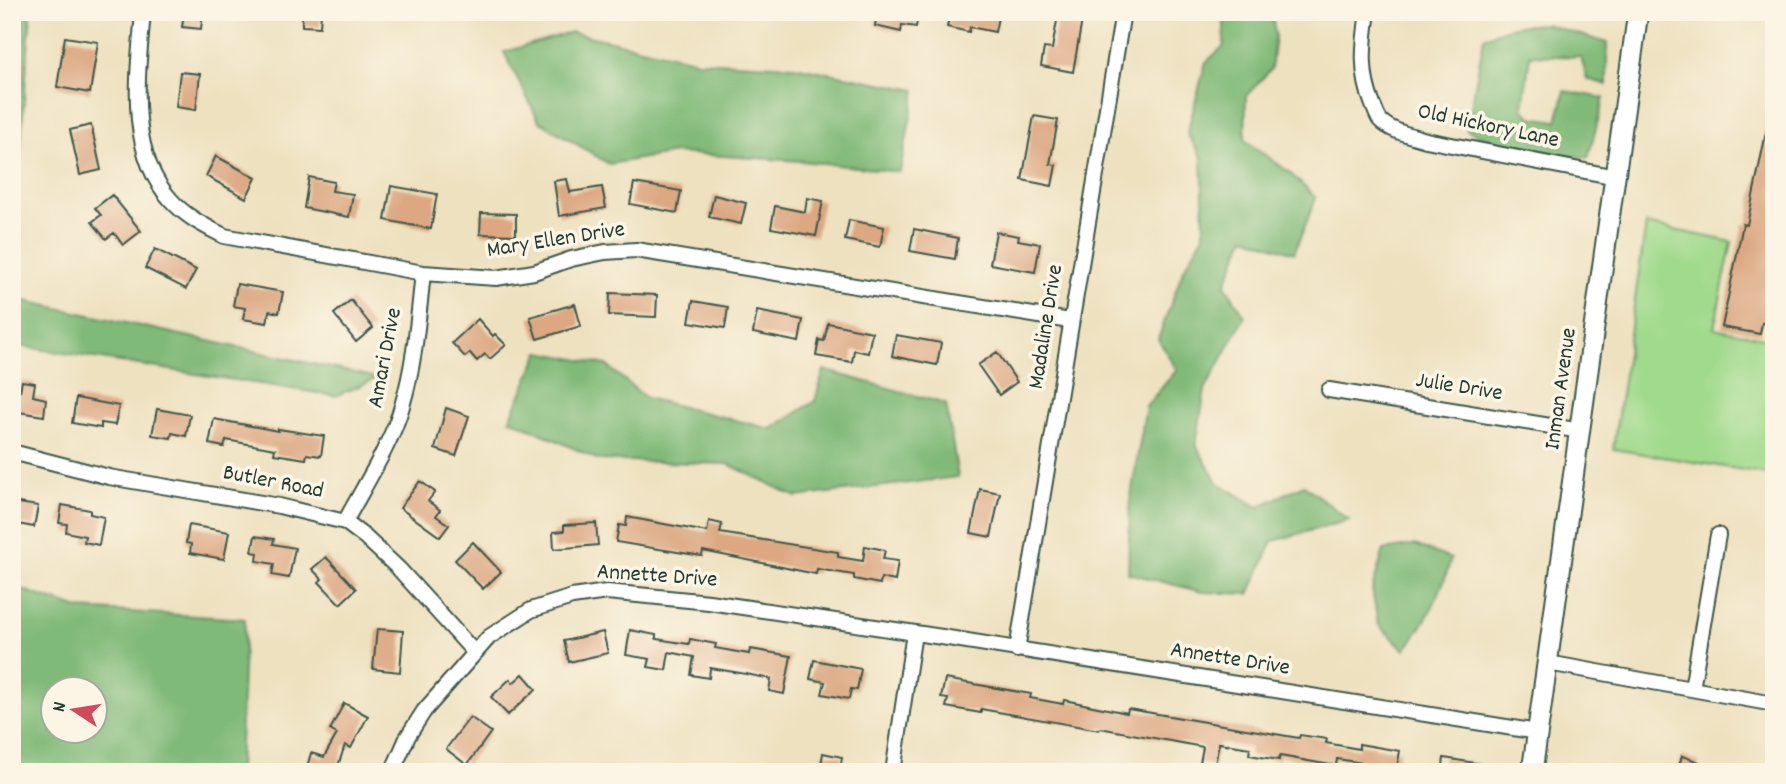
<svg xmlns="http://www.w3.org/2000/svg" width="1786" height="784" viewBox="0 0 1786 784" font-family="Dekko,sans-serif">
<rect width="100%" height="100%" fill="#fcf5e5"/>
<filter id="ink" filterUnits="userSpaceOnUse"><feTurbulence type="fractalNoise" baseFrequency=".0143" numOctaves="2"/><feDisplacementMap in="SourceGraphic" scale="14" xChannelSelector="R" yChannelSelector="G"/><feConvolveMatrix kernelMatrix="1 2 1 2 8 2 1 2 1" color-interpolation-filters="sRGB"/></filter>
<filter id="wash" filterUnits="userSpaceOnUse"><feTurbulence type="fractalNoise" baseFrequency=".00686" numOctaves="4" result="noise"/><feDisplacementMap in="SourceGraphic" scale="28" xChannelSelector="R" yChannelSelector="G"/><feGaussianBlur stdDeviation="1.57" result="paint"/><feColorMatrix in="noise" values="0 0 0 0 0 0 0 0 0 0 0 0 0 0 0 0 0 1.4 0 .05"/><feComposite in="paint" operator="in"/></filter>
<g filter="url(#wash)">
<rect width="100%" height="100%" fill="#eee1c0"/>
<!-- green -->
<path fill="#a0da8c" stroke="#608c60" stroke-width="2" d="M1646 224 1732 242 1714 328 1774 340V475L1613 449Z"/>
<!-- forest -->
<path fill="#80ba78" stroke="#507c56" stroke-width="2" fill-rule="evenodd" d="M12 12H31L12 255Z
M1224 12H1272L1275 36 1271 69 1246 96 1245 140 1289 172 1316 198 1294 253 1245 237 1225 285 1245 316 1205 390 1196 445 1217 482 1258 507 1304 485 1349 520 1273 541 1249 594 1202 592 1128 573 1130 501 1146 406 1177 370 1158 339 1183 271 1204 235 1202 158 1187 133 1206 62 1224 46Z
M1545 24 1607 43V85L1587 79 1581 57 1530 55 1523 108 1531 117 1557 121 1565 91 1604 98 1588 158 1511 149 1467 130 1484 37 1513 26Z
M571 32 698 61 794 66 916 90 900 172 801 161 675 153 609 164 539 121 504 52Z
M12 298 378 378 336 396 12 345Z
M540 352 606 365 646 398 771 429 815 401 824 370 946 404 958 477 796 497 728 464 599 460 510 419Z
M1415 545 1451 559C1442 592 1426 623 1405 650L1378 624 1372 589 1384 550Z
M12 586 79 609 245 619 239 772H12ZM52 690H94V732H52Z"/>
<g id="blocks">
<!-- building -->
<path fill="#dca781" d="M184 12H203L201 29 182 27Z
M302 12H321L320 27 302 26Z
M871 12H919L916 27 902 25 901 32 875 26 876 19 870 18Z
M950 12H999L995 32 970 27 969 32 947 27Z
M1058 15 1082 20 1073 72 1041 66 1044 48 1052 49Z
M65 37 98 42 90 93 57 87Z
M180 72 200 74 196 110 176 107Z
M1034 116 1058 120 1050 164 1056 165 1052 186 1022 180Z
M1768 123H1774V325L1762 323 1760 334 1722 327 1743 224 1747 225Z
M91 125 101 170 80 175 70 130Z
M216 156 256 178 246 198 206 176Z
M309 177 334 182 332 191 353 194 349 217 304 208Z
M567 179 570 192 602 187 606 208 559 216 554 181Z
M634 183 681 191 677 213 630 204Z
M391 186 437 194 431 229 385 220Z
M112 195 141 231 123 245 114 233 106 239 92 222 101 215 95 208Z
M714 195 746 203 741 224 709 217Z
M807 198 823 201 816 236 771 228 775 206 805 212Z
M481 213 516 214V235L480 234Z
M849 220 884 227 880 247 845 240Z
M914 229 958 238 955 259 910 251Z
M996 232 1019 236 1018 240 1040 244 1035 272 990 264Z
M155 249 196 270 186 289 145 268Z
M237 284 283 292 279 313 269 311 267 323 243 319 245 308 233 306Z
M610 293 657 295 656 317 609 315Z
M351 300 373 328 356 342 334 314Z
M693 301 728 307 725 328 689 322Z
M575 304 581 326 537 339 530 317Z
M757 311 803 320 799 342 753 333Z
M478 319 493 336 495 334 506 345 490 359 485 354 477 361 470 353 465 357 452 343Z
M828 323 872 332 868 353 854 350 852 362 816 356 819 340 824 341Z
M896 335 941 343 937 365 892 356Z
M997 352 1017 382 999 395 978 365Z
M22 381 35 383 33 396 46 399 44 416 12 411V390L20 391Z
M76 398 119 406 115 425 101 423V428L72 423Z
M446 408 469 416 456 456 435 449Z
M157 409 190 415 186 436 172 433 171 438 152 435Z
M214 419 278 431V429L324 436 321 456 307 454 306 459 274 454 275 449 226 440 224 447 209 444Z
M420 481 435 492 428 501 440 510 436 516 449 525 440 537 400 508Z
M980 489 1000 493 991 537 971 533Z
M12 502 38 506 34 527 12 523Z
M62 505 90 510V514L104 517 99 545 84 542 85 536 66 532 67 524 59 523Z
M627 517 707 532 709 521 722 524 720 533 838 552V557L863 561 865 546 885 550 883 559 898 561 895 581 881 578 880 584 854 579V575L817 569 816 574 703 551 702 556 616 542 619 525 626 526Z
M596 523 598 545 554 549 553 532 564 531V525Z
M189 525 229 532 224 559 190 553 191 544 186 543Z
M255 536 274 539 273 544 295 548 289 578 272 575 274 564 257 561 258 553 252 552Z
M473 542 501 572 483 589 455 560Z
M326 557 356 589 340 604 319 582 322 579 312 569Z
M377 629 403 631 400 672 373 669Z
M630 630 656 635V639L689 644 690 639 716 644 715 648 749 654 750 649 791 656 784 694 769 691 771 679 746 674 710 668 709 678 691 675 694 657 669 652 666 670 648 667 650 659 626 655Z
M603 632 608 653 569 662 564 641Z
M814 660 861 669 857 690 851 689 849 699 822 694 825 682 810 679Z
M523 674 536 689 508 715 491 697 510 679 513 683Z
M945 679 1031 694 1030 698 1063 704 1064 700 1127 713 1128 709 1299 738 1300 735 1327 739 1326 743 1359 749V744L1400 751 1396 772H1361L1363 763 1337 759 1336 766 1280 756 1279 760 1249 755 1250 748 1219 743 1215 766 1200 763 1203 747 1100 728 1099 730 981 709V713L946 707 948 699 941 698Z
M344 703 368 716 351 748 345 745 336 772 306 770 311 753 324 757 337 734 330 730Z
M470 717 491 732 467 765 446 749Z
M823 753 842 757 840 772H820Z
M1682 756 1699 762 1696 772H1677Z
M1444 758 1488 765V772H1442Z"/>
</g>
</g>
<g filter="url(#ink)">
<use href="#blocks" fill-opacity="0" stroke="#3e5649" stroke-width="2"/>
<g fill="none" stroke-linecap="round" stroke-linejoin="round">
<!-- street casing -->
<g stroke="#3e5649" stroke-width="18">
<path id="street" d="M143 12C138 73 126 151 171 200 186 217 205 226 224 236L423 273 496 278 534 272 571 259 605 252 636 250 1070 321
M1368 12C1363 45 1360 74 1373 105 1375 109 1377 116 1380 120 1391 132 1411 135 1426 140L1616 177
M1329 390 1581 431
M12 452 109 477 279 506 345 522 365 537 399 569 475 653
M345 522C364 486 391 445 402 406 415 363 418 318 423 273
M1017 650 1123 12
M1548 663 1774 704
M1692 689 1718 535
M392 772 408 736 424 711 489 637 531 610 572 597 607 592 709 602 942 637 1538 732
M893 772 914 633"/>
</g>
<!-- secondary casing -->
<g stroke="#3e5649" stroke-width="23">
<path id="secondary" d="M1532 772 1638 12"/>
</g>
<!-- street -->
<use href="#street" stroke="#fff" stroke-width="14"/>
<!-- secondary -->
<use href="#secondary" stroke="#fff" stroke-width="19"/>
</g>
</g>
<g text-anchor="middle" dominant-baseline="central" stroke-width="7" stroke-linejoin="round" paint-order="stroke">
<!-- street labels -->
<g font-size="23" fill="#1f3d34" stroke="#fcf5e5">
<text transform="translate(1488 127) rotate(12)">Old Hickory Lane</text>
<text transform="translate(556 241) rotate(-9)">Mary Ellen Drive</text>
<text transform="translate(1047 327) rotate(-81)">Madaline Drive</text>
<text transform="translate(386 358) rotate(-79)">Amari Drive</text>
<text transform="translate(1459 388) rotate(9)">Julie Drive</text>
<text transform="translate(1562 389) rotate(-82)">Inman Avenue</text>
<text transform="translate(273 483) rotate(11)">Butler Road</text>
<text transform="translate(657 577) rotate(4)">Annette Drive</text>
<text transform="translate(1230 660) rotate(9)">Annette Drive</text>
</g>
</g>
<!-- margin -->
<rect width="1786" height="784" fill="none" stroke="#fcf5e5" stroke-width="42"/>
<!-- north arrow -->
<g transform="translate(74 710) rotate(282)"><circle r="33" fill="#fcf5e5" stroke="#a4ab9e" stroke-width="2"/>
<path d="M0-5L12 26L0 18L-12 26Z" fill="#d1495b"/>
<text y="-10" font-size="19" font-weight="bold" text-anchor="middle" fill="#1f3d34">N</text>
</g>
</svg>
